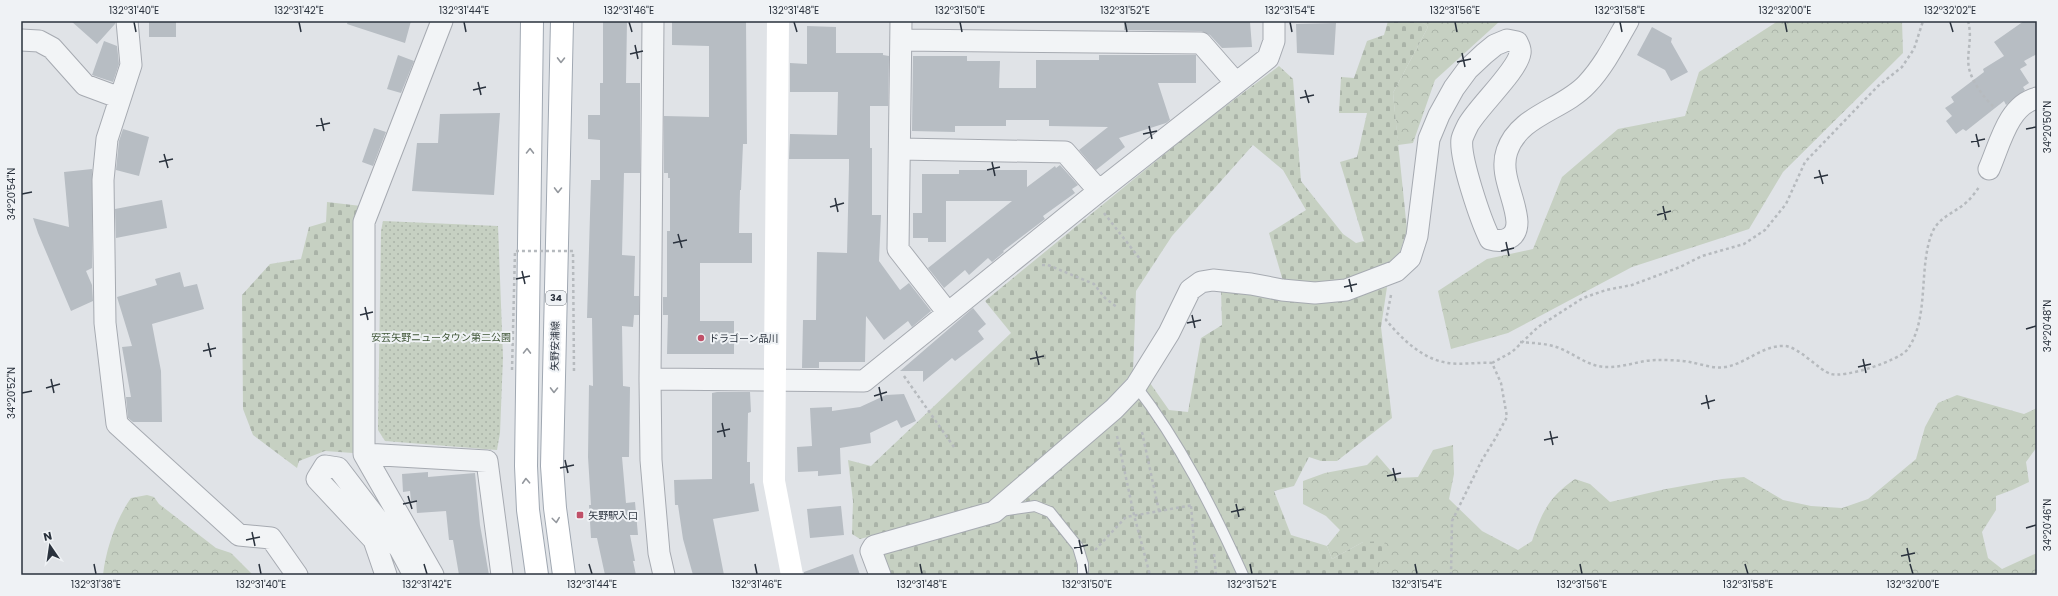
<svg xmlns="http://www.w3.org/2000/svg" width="2058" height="596" viewBox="0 0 2058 596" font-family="Poppins,'Noto Sans JP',sans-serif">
<defs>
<pattern id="forest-crowns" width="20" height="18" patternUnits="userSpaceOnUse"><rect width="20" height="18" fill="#c6d0c2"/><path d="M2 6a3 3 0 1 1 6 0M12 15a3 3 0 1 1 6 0" fill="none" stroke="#aab3a8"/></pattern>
<pattern id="cemetery-stones" width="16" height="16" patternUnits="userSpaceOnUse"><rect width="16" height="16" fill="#c6d0c2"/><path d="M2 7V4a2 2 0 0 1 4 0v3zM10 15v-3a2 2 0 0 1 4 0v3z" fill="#aab3a8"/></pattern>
<pattern id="park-dots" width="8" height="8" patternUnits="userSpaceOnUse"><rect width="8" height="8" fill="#c6d0c2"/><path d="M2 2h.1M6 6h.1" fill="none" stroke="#aab3a8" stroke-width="1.8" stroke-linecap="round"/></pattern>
</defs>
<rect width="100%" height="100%" fill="#e0e3e7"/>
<!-- forest -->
<path fill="url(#forest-crowns)" d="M1421 21H1500L1435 80 1413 143 1398 145 1393 93 1428 27Z
M1778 21H1902L1903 53 1783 172 1749 229 1632 267 1508 333 1451 349 1438 291 1487 259 1533 249 1562 177 1618 129 1685 116 1699 72Z
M1957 395 2024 414 2037 408V447L2026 462 2029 482 2012 490 1996 496V510L1982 532 1988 558 2002 569 2037 553V575H1375L1378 571 1363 542 1332 559 1327 546 1340 530 1326 516 1303 504V481L1325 473 1367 465 1377 455 1397 478 1418 477 1433 450 1453 445 1454 474 1449 499 1482 531 1518 550 1532 541C1542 512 1549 497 1575 479L1590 484 1610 502 1666 489 1722 479 1744 477 1783 500 1811 506 1842 508 1868 499 1916 459 1925 427 1938 403Z
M147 495 154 497 159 504 216 548 231 553 253 575H103C106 549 116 519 131 498Z"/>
<!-- cemetery -->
<path fill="url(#cemetery-stones)" d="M1388 21H1421L1428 27 1393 93 1407 230 1399 255 1378 270 1325 286 1283 281 1269 233 1306 210 1283 170 1253 145 1172 236 1136 291 1133 372 1092 418 982 508 860 539 852 534 853 501 848 460 871 466 1011 333 985 301 1195 129 1279 66 1293 79 1301 181 1343 234 1356 243 1364 241 1340 162 1357 157 1367 113H1339L1341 77 1354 78 1367 41 1384 35Z
M327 202 361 206 355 231 353 453 325 451 299 461 297 468 253 435 243 409 242 295 270 264 301 259 309 227 326 222Z
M1387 287 1381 327 1392 418 1337 461H1321L1309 457 1294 486 1274 491 1291 535 1327 546 1332 559 1363 542 1385 541 1378 571 1375 575H888L881 558 884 550 991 519 1150 383 1169 410 1188 412 1201 338 1222 325 1221 289 1347 298Z"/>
<!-- park -->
<path fill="url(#park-dots)" d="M383 221 498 226 503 357 500 433 497 450 385 441 378 430 381 231Z"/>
<!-- building -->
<path fill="#b7bdc3" d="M71 21H115V24L97 44Z
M149 21H176V37H149Z
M348 21H411L405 43 347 24Z
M603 21H627L626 83H640V173H624L622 255 635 256 634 296H639V315H634L633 327 622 326 623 386 630 387 629 457H622L626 503 635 502 638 535H630L635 561H633L636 575H605L597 538H591L589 505H591L588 457 589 385 593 386 592 318H587L591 180H600V140L588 139V115H600V83H603Z
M672 21H746L747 144H743L741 190H740L739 233H752V263H700V321H734V354H667L668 315H663V297H667V231H670V178H668V173H664V116L709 117V46L672 45Z
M1124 21 1250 22 1252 47 1222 48 1210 35 1201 31 1124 30Z
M2024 21H2037V54L2024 61 2027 65 2020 69 2029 83 2023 87 2025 90 2006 105 2004 101 1966 131 1963 129 1956 134 1946 121 1952 116 1945 108 1954 102 1951 97 1984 72 1983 69 2004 56 1994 42Z
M1336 23 1334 55 1297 53 1296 24Z
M807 26 836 27V53H883V55L889 56 888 106H870V148H872V215H881L879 261 900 290 909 283 931 311 912 327 908 321 884 340 866 316 865 362H819V368H802L803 320H816L817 252 847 253 849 169V159H789L790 134 837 135 838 92H790V63L807 64Z
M1652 27 1672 38 1671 42 1688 72 1671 81 1665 70 1637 55Z
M104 41 117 46 119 64 113 82 92 75Z
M398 55 414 61 401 93 387 89Z
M1099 55H1196V83H1158L1170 120 1166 123 1119 138 1125 147 1096 170 1079 150 1108 127 1049 126V120H1006V126H955V132L912 131 913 56H967V61H1000L999 88H1036V60H1099Z
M500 113 494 195 412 191 417 143H438L440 114Z
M374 128 386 132 373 166 362 162Z
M123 129 149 137 139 176 116 170 119 141Z
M1060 165 1078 185 1072 189 1075 193 1043 216 1045 219 1003 251 1004 252 992 262 988 258 969 275 965 270 944 288 928 268 1012 201H946V242H928V238H913V213H922V174H959V170H1027V187L1055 166 1056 168Z
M92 169V268L86 271 92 285 93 301 71 311 38 233 33 218 69 227 64 172Z
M162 200 167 228 116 238 115 209Z
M180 272 184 287 197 284 204 309 152 324 161 371 162 422H133L128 418 126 397H131L122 347 132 346 117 297 157 285 155 279Z
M973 308 986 324 978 331 984 339 955 361 952 358 923 382V371H900Z
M717 392H750L751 412 748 413 747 462H750V484L754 483 759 511 713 519 724 575H693L683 539 678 505H675L674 480 712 479V393Z
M904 394 916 421 901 428 897 420 870 433 871 443 840 448 841 474 818 476V471L798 472 797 447 812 446 810 408 832 407V411L860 407 886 395Z
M428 472V477L475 473 480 525 489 575H459L453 540H449L446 511 417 513 416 501H411L410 491 403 492 402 474Z
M841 506 844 535 810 538 807 509Z
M853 554 860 575H804V572Z"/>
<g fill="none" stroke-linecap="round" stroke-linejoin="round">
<!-- lane casing -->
<g stroke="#a6aab1" stroke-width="12">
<path id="lane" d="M1136 386C1180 443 1213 509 1243 575
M1001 511 1035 506 1050 512 1078 547 1083 564V575"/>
</g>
<!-- street casing -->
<g stroke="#a6aab1" stroke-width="23">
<path id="street" d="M127 21 131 65 107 139 103 180 105 323 117 424 239 535 271 538 297 575
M653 21 650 379 651 460 659 553 664 575
M901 21 898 249 948 313
M21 40 39 41 52 48 85 85 120 98
M901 40 1201 43 1236 83
M900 149 1065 152 1099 191
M1989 169C2000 144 2008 105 2037 98
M650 379 864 381 1099 191 1268 58 1274 41V21
M364 454 487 461 502 575
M386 575 374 540 317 479 325 466 338 468 400 549 414 575
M433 575 364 454V222L442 21
M880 575 871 551 874 546 994 512 1114 409 1136 386 1169 333 1190 290 1201 282 1213 280 1251 284 1282 290 1315 293 1346 290 1396 271 1410 258 1417 236 1429 139 1439 115 1454 88 1468 69 1484 54 1495 45 1507 40 1517 42C1519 46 1521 49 1520 53 1518 70 1478 107 1468 125 1466 129 1463 135 1462 139 1459 157 1481 221 1490 239 1503 243 1517 239 1517 222 1516 199 1499 174 1507 151 1519 115 1563 110 1587 84 1604 66 1616 42 1628 21"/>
</g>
<!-- primary casing -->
<g stroke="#a0a8b2" stroke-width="24">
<path id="primary" d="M532 21 526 466 528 510 537 575
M562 21 552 466 555 508 564 575"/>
</g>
<!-- path -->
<path stroke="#b6babe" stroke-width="2.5" stroke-dasharray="3 3" stroke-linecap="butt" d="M1968 21C1973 39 1966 53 1969 68 1972 82 1984 98 1994 107
M1104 213 1140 259
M1042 265H1048L1094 284 1105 298 1118 308
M1391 295 1386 320C1402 339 1422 359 1448 363 1462 365 1478 362 1492 363L1501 383 1507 417 1495 439 1482 460 1452 521 1451 575
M1520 342C1531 343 1542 343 1553 346 1570 350 1587 367 1606 367 1623 368 1640 360 1657 360 1667 360 1679 360 1690 362 1701 364 1713 369 1725 367 1746 364 1762 345 1785 346 1799 347 1820 371 1831 374 1845 378 1898 361 1907 350 1930 319 1918 268 1932 233 1938 218 1952 214 1963 205 1969 201 1975 193 1979 187
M1492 363 1512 352 1538 327 1583 298 1606 290 1632 285 1680 267 1702 256 1744 244 1765 230 1786 204 1805 162 1878 86 1902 67 1914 49 1923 21
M904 376 954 447
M1142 432 1159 511
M1117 436 1134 515 1150 575
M1191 506 1197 575
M1095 550 1126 517 1193 505
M1214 554 1216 575
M1102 575V574
M1119 575V573"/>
<!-- lane -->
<use href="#lane" stroke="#f2f4f6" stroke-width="10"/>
<!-- street -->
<use href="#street" stroke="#f2f4f6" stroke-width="21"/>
<!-- secondary -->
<path stroke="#fff" stroke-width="22" d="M778 21 774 481 792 575"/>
<!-- primary -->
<use href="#primary" stroke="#fff" stroke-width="22"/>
<!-- path-bridge -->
<path stroke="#b6babe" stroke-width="2.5" stroke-dasharray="3 3" stroke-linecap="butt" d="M512 370 515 251H573L574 373"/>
</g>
<!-- one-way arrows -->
<defs><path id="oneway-chevron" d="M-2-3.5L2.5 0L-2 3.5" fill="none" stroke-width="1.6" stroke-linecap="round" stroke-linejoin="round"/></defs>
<g stroke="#94989e">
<use href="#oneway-chevron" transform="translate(561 60) rotate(91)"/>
<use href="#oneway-chevron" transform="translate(530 151) rotate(-89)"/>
<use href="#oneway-chevron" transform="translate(558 190) rotate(91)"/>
<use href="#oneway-chevron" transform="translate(527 351) rotate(-89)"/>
<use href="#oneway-chevron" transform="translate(554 390) rotate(91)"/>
<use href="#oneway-chevron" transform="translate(526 481) rotate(-93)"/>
<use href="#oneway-chevron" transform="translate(556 520) rotate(83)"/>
</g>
<!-- ticks -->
<path fill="none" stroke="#2a323d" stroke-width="1.5" d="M134 22 136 32M299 22 301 32M464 22 466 32M629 22 632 32M794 22 797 32M960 22 962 32M1125 22 1127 32M1290 22 1292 32M1455 22 1457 32M1620 22 1622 32M1785 22 1787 32M1950 22 1953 32M635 45 638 59M1462 53 1465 67M630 54 643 51M1457 62 1471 59M478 82 481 95M473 90 486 87M1305 90 1309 103M1300 98 1314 95M321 118 324 131M316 126 330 123M1149 126 1152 139M2026 129 2036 127M1143 134 1157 131M1976 134 1979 147M1971 142 1985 139M164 154 168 168M159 162 173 159M992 162 995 176M987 170 1000 167M1819 170 1823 184M1814 178 1828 175M22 194 32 192M835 198 838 212M1663 206 1666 220M830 207 844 203M1657 215 1671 211M678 234 682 248M1506 242 1509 256M673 243 687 240M1501 251 1514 248M522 271 525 284M516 279 530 276M1349 279 1352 292M1344 287 1357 284M365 307 368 320M360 315 373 312M1192 315 1195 328M1187 323 1201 320M2026 329 2036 326M208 343 211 357M203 351 216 348M1036 351 1039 365M1030 359 1044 356M1863 359 1866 373M1858 367 1871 364M51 379 54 393M879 387 882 401M46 388 60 384M22 393 32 391M1706 395 1709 409M874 396 887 392M1701 404 1715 400M722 423 725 437M1550 431 1553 445M717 432 730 429M1544 440 1558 437M565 460 568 473M560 468 574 465M1393 468 1396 481M1387 476 1401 473M408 496 412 509M403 504 417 501M1236 504 1239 517M1231 512 1244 509M2026 528 2036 525M252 532 255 546M246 540 260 537M1079 540 1082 554M1074 548 1088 545M1907 548 1910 562M1901 556 1915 553M94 564 96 574M259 564 261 574M424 564 427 574M589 564 592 574M755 564 757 574M920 564 922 574M1085 564 1087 574M1250 564 1252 574M1415 564 1417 574M1580 564 1582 574M1745 564 1748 574M1910 564 1913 574"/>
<!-- markers -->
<g fill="#c05169" stroke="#eff2f5" stroke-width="1.5">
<circle cx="701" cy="338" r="4"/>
<rect x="576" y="511" width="8" height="8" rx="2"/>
</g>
<g text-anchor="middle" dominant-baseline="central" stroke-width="4" stroke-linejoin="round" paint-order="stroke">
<!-- shield labels -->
<rect fill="#eff2f5" stroke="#656c74" stroke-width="1" x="546" y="291" width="20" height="14" rx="3"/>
<g font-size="9" font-weight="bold" fill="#2a323d">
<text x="556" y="298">34</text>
</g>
<!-- park labels -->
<g font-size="10" fill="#415739" stroke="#eff2f5">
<text x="441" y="337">安芸矢野ニュータウン第二公園</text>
</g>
<!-- poi labels -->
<g font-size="10" fill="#2a323d" stroke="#eff2f5" text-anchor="start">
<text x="709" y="338">ドラゴーン品川</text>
<text x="588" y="515">矢野駅入口</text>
</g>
<!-- street labels -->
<g font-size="10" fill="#2a323d" stroke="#eff2f5">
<text transform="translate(555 346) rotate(-89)">矢野安浦線</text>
</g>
</g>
<!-- border -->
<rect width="2058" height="596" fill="none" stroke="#eff2f5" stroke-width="44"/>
<!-- north arrow -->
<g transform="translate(50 546) rotate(347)" stroke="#eff2f5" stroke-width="3" paint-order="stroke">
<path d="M0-3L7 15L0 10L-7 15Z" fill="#2a323d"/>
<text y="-6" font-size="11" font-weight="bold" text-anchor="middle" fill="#2a323d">N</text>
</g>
<rect x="22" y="22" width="2014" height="552" fill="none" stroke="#2a323d" stroke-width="1.5"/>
<g font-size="10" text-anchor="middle" fill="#2a323d">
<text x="134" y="14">132°31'40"E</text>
<text x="299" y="14">132°31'42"E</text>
<text x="464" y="14">132°31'44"E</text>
<text x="629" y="14">132°31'46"E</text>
<text x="794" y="14">132°31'48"E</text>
<text x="960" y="14">132°31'50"E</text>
<text x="1125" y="14">132°31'52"E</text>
<text x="1290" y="14">132°31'54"E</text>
<text x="1455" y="14">132°31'56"E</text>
<text x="1620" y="14">132°31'58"E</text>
<text x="1785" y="14">132°32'00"E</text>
<text x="1950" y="14">132°32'02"E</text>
<text transform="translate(2047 127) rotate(-90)" y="4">34°20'50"N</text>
<text transform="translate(11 194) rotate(-90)" y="4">34°20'54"N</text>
<text transform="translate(2047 326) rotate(-90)" y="4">34°20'48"N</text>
<text transform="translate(11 393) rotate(-90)" y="4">34°20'52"N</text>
<text transform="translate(2047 525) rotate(-90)" y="4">34°20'46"N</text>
<text x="96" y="588">132°31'38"E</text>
<text x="261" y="588">132°31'40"E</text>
<text x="427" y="588">132°31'42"E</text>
<text x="592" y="588">132°31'44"E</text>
<text x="757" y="588">132°31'46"E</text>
<text x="922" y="588">132°31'48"E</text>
<text x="1087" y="588">132°31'50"E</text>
<text x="1252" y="588">132°31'52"E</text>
<text x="1417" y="588">132°31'54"E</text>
<text x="1582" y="588">132°31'56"E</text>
<text x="1748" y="588">132°31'58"E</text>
<text x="1913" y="588">132°32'00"E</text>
</g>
</svg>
